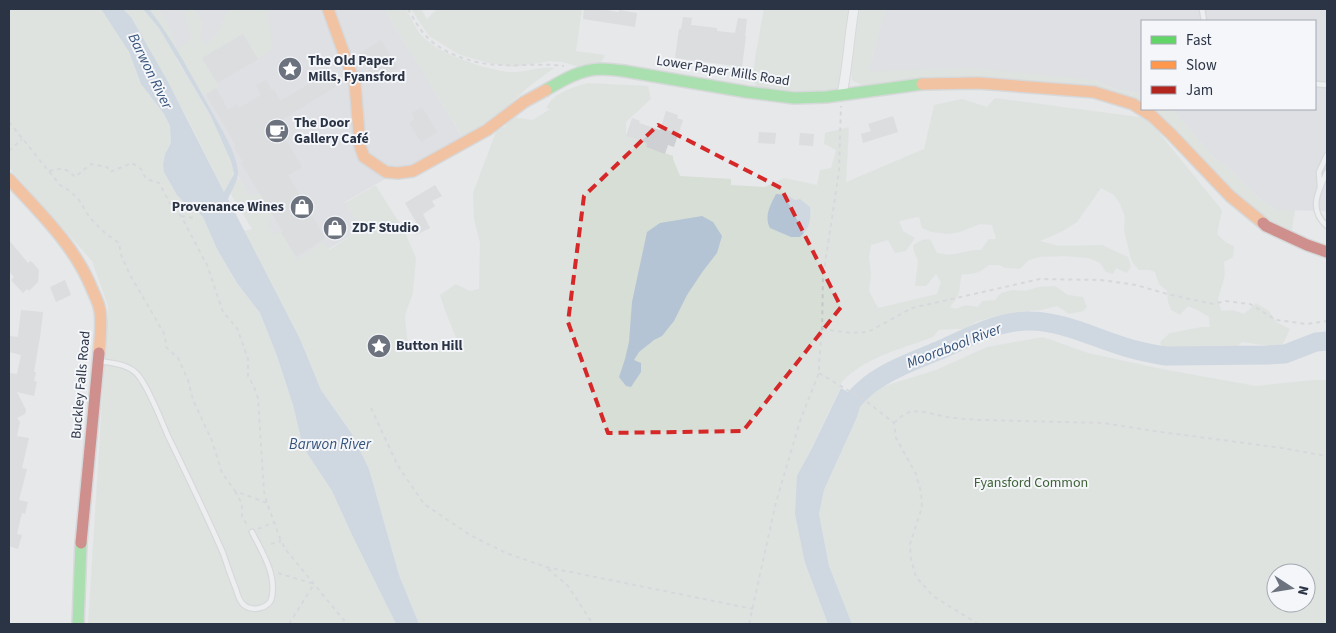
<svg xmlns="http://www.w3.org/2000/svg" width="1336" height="633" viewBox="0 0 1336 633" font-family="'Source Sans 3',sans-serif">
<rect width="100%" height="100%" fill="#e6e8ea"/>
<!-- built -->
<path fill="#d4d7dd" d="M152 9H384L418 64 467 145 424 172 385 179 345 202 361 229 291 272 251 201Z
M885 9H1327V212L1324 211 1277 210 1258 197 1225 165 1215 159 1172 109H1315V21H1142V94L1115 89 1094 80 869 71Z"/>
<!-- green -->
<path fill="#d6ded6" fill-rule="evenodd" d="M9 9H101L129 52 141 84 164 114 170 126 171 143 165 154 163 164 186 204 199 213 203 217 217 249 237 283 260 313 277 356 293 405 303 447 332 491 352 535 396 624H88L108 306 92 261 9 168Z
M123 9H159L174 38 177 50 191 39 184 9H195L203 23 200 38 205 45 217 34 226 13 232 9H267L273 48 258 59 243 34 203 58 219 87 206 94H202L183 61 176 58C187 77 238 157 233 175 232 181 227 187 224 192L187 118 131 17Z
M384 9H406C411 17 415 28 421 35 438 54 484 69 509 72 524 73 539 66 554 68 544 76 532 83 523 92 507 106 492 122 473 132 469 134 465 135 462 136Z
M411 9H421L427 19 437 9H582L576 51 605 55 602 61 596 64 579 67 563 62 550 61 513 67 489 63 467 57 458 54 429 36Z
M764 9H856L844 90 809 93 758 89 753 80 755 58Z
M860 9H885L869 71 973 68 1094 80 1115 89 1142 94V104L1130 95 1121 96 1083 90 863 86 852 80C849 57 856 32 860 9Z
M588 83 648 86 651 99 626 122V136L641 141H648L646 147 673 156V159L680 176 731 179V185L765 187 784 178 817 185 820 170 831 168 836 150 824 144 825 133 849 127 846 182 924 149 934 105 962 99 987 107 995 98 1147 118 1222 210 1217 234 1225 242 1234 246 1233 257 1224 262 1225 275 1218 299 1221 311 1233 310 1244 314 1256 303 1269 311 1276 322 1290 329 1281 348 1242 342 1230 353 1164 352 1160 342 1170 333 1202 327H1210L1209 317 1199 311 1188 306 1180 315 1171 310 1168 302 1167 291 1159 284 1155 272 1149 270H1139L1132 262 1128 247 1124 231 1125 217 1120 204 1114 195 1101 188 1077 222 1063 231 1040 241 1059 246 1102 245 1128 257 1131 267 1127 273 1116 268 1113 274 1106 272 1100 263 1088 258 1064 256 1040 257 1029 260 1020 269 1005 268 999 265H989C981 272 974 275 962 274 958 290 962 294 950 307L955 309 966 305 978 307 982 301 995 300 1001 293 1013 290 1026 291 1038 287 1055 286 1068 295 1083 297 1087 307 1083 311 1069 314 1057 306 1042 310 1016 312 993 317 976 322 966 329H951L939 330 933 337C902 349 864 357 841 383V387L797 478 805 563 828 624H419L399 575 369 469 352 434 321 390 300 339 244 231 252 229 230 193 237 177 240 180 248 195 260 194 273 216 269 225 274 234 281 232 296 257 298 269V259L323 242 329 250 361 229 345 203 374 186H376L404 230 416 258 413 293 407 309 405 317 408 347 456 338 446 313 440 295 456 284 470 291 479 289 480 243 474 219 473 193 497 129 505 127 510 117 533 120 550 109 546 108C554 92 572 88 588 83ZM919 217 922 228 931 232 947 234 960 232 980 224 992 225 996 239H989L981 250H974L949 255 937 253 930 239 922 240 913 245 914 252 918 261 915 286H926L936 274 941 282 937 294 878 308 869 291 871 274 869 257 871 245 888 240 895 253 906 251 915 238 903 231 899 221Z
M1147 109H1172L1215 159 1225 165 1258 197 1277 210H1295L1292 230 1283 229 1257 213Z
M1043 337 1088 353 1162 369 1256 386 1313 380H1327V624H852L829 566 819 514 824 490 857 417 862 400 878 388 936 370 987 347ZM1276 573H1306V603H1276Z"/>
<!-- water -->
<path fill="#b4c4d5" d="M101 9H123L131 17 167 80 224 192 234 174 231 161 210 114 159 28 143 9H149C174 41 193 78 213 114 223 132 235 150 238 171 239 179 231 191 228 199L300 339 321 390 352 434 369 469 399 575 419 624H396L352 535 332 491 303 447 293 405 277 356 260 313 237 283 217 249 203 217 199 213 186 204 177 195 164 172 163 164 165 154 171 143 170 126 164 114 141 84 129 52Z
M776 194 787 195 795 200 800 199 810 207C811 219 810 229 800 237H791L770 228C764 217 770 205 776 194Z
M702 216 713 222 722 236 717 253 703 271 687 295 674 321 662 336 654 340 639 352 634 360 641 363V372L631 387 626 386 619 377 625 359 629 342 632 302 647 232 660 223Z
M841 388 862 400 857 417 824 490 819 514 829 566 852 624H828L805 563 795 514 797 476 812 448Z"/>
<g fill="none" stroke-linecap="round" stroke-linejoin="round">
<!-- river -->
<path stroke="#b4c4d5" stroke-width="19" d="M841 416C849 404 858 394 869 385 890 369 916 360 940 350 967 338 1000 320 1030 321 1062 321 1095 338 1125 347 1138 351 1152 354 1166 356L1267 355 1285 354 1316 342 1327 341"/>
</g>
<!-- building -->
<path fill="#ced0d3" d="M584 9H600L619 12V10L637 13 635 27 583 19Z
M683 17 692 18 691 25 717 28V31L735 33 738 18 747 19 745 36H746L742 67 675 58 679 29H681Z
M243 34 258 59 217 83 202 58Z
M381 40 398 68 376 82 359 54Z
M329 72 337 86 276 123 302 167 288 175 325 238 296 257 281 232H283L241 163 243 162 234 147 236 146 206 94 216 88 228 110 237 104 239 108 261 95 256 85 266 80 272 91 274 90 280 101Z
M422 107 437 132 421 142 409 123 414 120 412 113Z
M666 111 678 115 677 118 683 120 674 147 668 145 665 154 646 147 647 143 626 136 632 118 640 121 639 123 660 130Z
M893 116 898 132 863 143 861 134 871 131 868 124Z
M759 132 776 133 775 144 758 143Z
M800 133 814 134 813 146 799 145Z
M435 185 442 196 432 201 435 206 423 214 430 228 416 235 412 228 416 222 405 203Z
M340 221 344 228 330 237 326 230Z
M9 240 28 263 30 261 32 262 39 270 38 282 29 291 27 289 23 293 11 280 14 277 9 271Z
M65 280 71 295 56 302 50 287Z
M21 310 43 312 40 337 34 372H36L34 381 37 382 34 396 17 392 26 410 25 414 17 418 20 422 17 436 29 438 22 468 27 469 19 500 28 502 25 514 22 513 17 534 22 535 18 549 9 546V373L17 374 21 355 9 352V336L18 337Z"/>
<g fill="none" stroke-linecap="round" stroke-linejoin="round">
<!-- lane casing -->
<g stroke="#c4c6c8" stroke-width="7">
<path id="lane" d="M1202 9 1204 21
M1315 84 1327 85
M1327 172C1318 191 1308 210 1327 226
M1320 187 1319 172 1327 155
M99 361C112 363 129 364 138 375 150 390 160 418 168 436 187 475 206 514 223 553 227 565 231 577 236 589 237 593 239 599 242 603 250 613 271 609 272 596 276 573 262 552 252 532"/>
</g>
<!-- street casing -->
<g stroke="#c4c6c8" stroke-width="11">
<path id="street" d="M842 94C848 66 849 37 854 9"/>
</g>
<!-- fast casing -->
<g stroke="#c4c6c8" stroke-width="14">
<path id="fast" d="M546 90C563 80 579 70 600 69 608 69 616 70 624 71L747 92 794 98 826 97 922 84
M78 624 81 543"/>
</g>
<!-- slow casing -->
<g stroke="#c4c6c8" stroke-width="14">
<path id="slow" d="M328 9 355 84 360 146 364 157 386 172 398 173 413 171 487 130 524 102 546 90
M922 84 978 83 1094 92 1133 104 1152 116 1171 134 1230 196 1263 223
M9 179C40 213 75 246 92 289 95 296 99 303 100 311 102 325 100 339 99 353"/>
</g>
<!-- jam casing -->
<g stroke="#c4c6c8" stroke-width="14">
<path id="jam" d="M1263 223 1266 226 1307 245 1327 252
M81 543 99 353"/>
</g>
<!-- path -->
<path stroke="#c5c6ca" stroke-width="2" stroke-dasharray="4 4" stroke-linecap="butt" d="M408 9C414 19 419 29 427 37 444 55 478 65 502 65 522 66 544 63 564 66
M9 122 60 185 70 191 79 200 90 218 105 233 119 243 121 255 130 275 165 335 166 347 178 358 188 380 193 400 212 441 222 473 235 491 267 503
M9 151 22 139
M49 171C62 168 65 167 75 177L91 164 107 167 110 172 132 163 141 169 146 179 159 183 172 207 181 216 207 265 223 312 237 328 248 359V376L254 387 258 398 264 492 267 503 281 541 286 550 347 624
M181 216 195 218
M822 329 851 333 868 332 912 308 1040 279 1101 280 1136 285 1167 294 1213 304 1225 301 1250 304 1276 320 1307 324 1327 321
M819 373 866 401 894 423 896 438 916 474 921 492 922 507 910 544 911 560 916 577 933 596 978 624
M371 408 398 466 424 504 470 535 506 553 546 567 753 609
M894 423 902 416 911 411 924 412 952 418 982 420 1103 423 1154 431 1282 448 1327 456
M235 491 242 504V517L248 526
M258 529 274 522
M271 544 281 541
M548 569 568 586 593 624
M278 573 314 584
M289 624 314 584
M749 624 776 502 801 418 819 373V364L822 329 823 277 839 171 841 106"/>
<!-- lane -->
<use href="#lane" stroke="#f5f6f7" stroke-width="4.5"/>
<!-- street -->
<use href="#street" stroke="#f5f6f7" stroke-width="9"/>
<!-- fast -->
<use href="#fast" stroke="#63d668" stroke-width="11"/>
<!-- slow -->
<use href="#slow" stroke="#ff974d" stroke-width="11"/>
<!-- jam -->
<use href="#jam" stroke="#b3261e" stroke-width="11"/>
</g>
<!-- marked area -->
<path d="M0 0H1336V633H0ZM658 125 781 188 841 307 743 431 608 433 568 322 584 196Z" fill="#e6e8ea" fill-opacity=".55" fill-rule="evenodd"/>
<path fill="none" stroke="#d62828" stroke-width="4" stroke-dasharray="10 6" stroke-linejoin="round" d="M658 125 781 188 841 307 743 431 608 433 568 322 584 196Z"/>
<!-- icons -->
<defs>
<g id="sight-disc" transform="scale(1.25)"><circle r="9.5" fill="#6c737f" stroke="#f4f6f9"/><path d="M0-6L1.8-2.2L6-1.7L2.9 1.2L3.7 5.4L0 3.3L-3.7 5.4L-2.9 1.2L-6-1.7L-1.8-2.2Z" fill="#fff"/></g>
<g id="cafe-disc" transform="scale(1.25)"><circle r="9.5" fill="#6c737f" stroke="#f4f6f9"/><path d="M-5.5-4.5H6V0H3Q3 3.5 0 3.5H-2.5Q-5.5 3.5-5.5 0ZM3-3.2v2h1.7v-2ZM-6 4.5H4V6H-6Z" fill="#fff"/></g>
<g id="shop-disc" transform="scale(1.25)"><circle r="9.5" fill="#6c737f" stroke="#f4f6f9"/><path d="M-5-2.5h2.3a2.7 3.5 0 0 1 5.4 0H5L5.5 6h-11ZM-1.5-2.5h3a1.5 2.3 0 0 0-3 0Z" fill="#fff"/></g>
</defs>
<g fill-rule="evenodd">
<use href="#sight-disc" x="290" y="69"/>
<use href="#cafe-disc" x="277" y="131"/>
<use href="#shop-disc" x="302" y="207"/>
<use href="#shop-disc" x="335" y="228"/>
<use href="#sight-disc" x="379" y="346"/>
</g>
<g text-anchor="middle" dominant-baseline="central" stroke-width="4" stroke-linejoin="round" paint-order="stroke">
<!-- poi labels -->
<g font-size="14" font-weight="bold" fill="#2b3445" stroke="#f4f6f9" text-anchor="start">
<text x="308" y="61">The Old Paper<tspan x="308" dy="16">Mills, Fyansford</tspan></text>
<text x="294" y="123">The Door<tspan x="294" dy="16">Gallery Café</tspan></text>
<text x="284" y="207" text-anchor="end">Provenance Wines</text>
<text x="352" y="228">ZDF Studio</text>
<text x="396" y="346">Button Hill</text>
</g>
<!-- street labels -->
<g font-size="14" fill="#2b3445" stroke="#f4f6f9">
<text transform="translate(723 71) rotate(9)">Lower Paper Mills Road</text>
<text transform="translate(81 385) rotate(-85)">Buckley Falls Road</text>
</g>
<!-- park labels -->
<g font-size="14" fill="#3f6138" stroke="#f4f6f9">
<text x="1031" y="483">Fyansford Common</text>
</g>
<!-- water labels -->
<g font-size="15" font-style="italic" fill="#34527a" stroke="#f4f6f9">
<text transform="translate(150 71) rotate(64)">Barwon River</text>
<text transform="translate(954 346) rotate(-21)">Moorabool River</text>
<text x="330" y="444">Barwon River</text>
</g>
</g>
<!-- border -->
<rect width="1336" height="633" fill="none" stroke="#2b3445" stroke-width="20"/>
<!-- legend -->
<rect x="1141" y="20" width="175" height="90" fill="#f4f6f9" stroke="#a4a8b1"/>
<rect x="1151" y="36" width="25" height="8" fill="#63d668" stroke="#a4a8b1"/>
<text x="1186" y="45" font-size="15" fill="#2b3445">Fast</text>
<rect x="1151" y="61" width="25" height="8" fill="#ff974d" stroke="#a4a8b1"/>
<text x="1186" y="70" font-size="15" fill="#2b3445">Slow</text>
<rect x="1151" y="86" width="25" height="8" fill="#b3261e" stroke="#a4a8b1"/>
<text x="1186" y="95" font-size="15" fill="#2b3445">Jam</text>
<!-- north arrow -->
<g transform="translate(1291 588) rotate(102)"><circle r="24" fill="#f4f6f9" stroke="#a4a8b1"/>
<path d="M0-4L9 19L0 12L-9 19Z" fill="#6c737f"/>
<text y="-8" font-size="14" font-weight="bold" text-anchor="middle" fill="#2b3445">N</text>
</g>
</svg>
